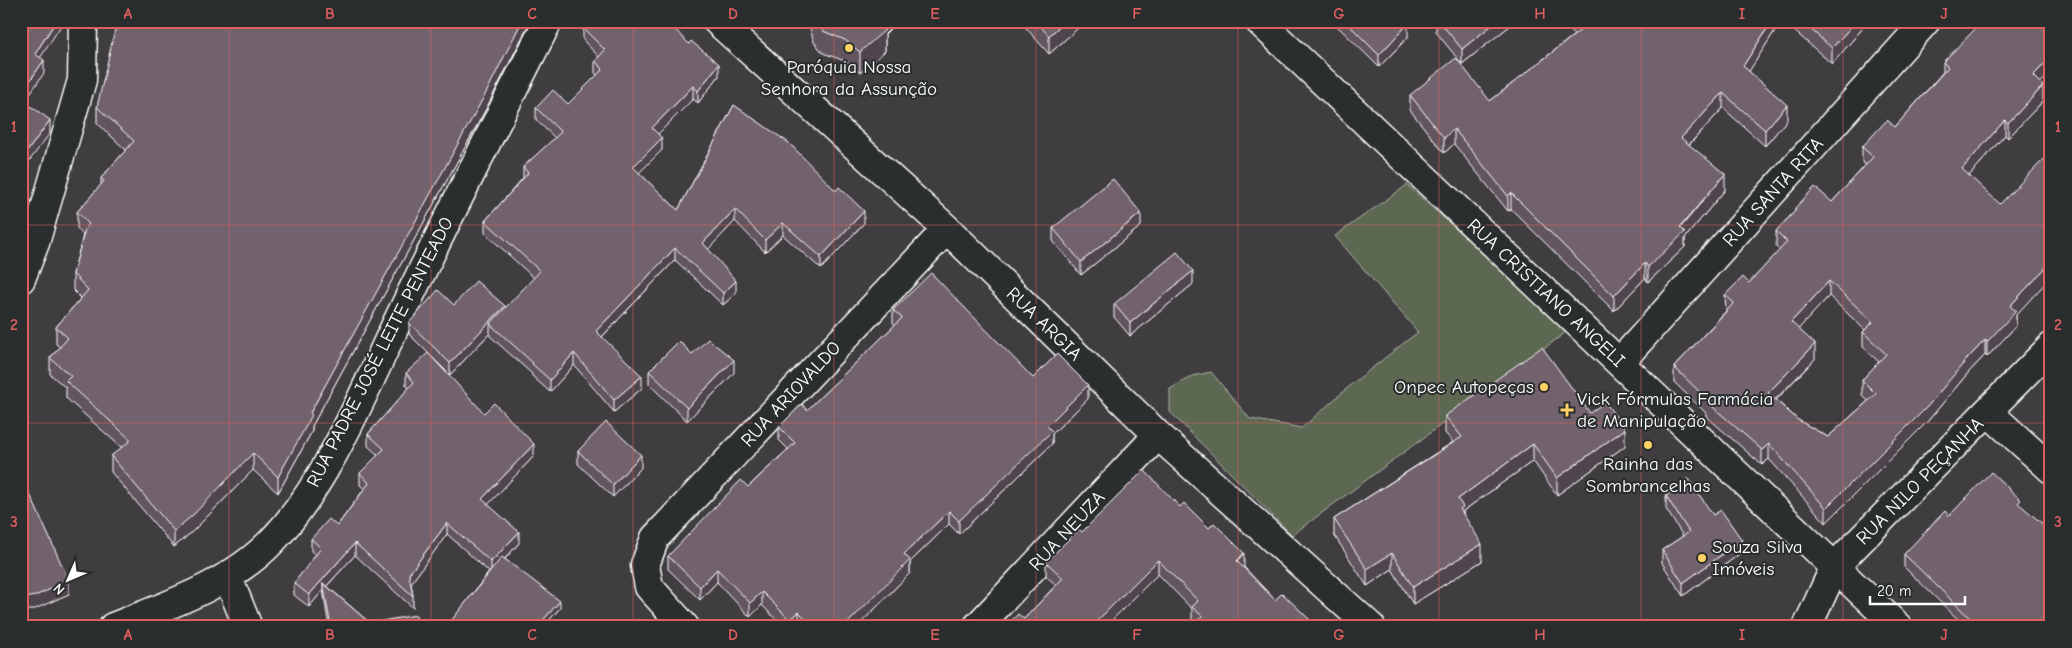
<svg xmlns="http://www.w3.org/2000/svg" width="2072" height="648" viewBox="0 0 2072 648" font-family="'Comic Neue',sans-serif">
<rect width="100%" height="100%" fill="#403d41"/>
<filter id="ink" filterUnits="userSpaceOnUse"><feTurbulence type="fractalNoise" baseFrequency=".02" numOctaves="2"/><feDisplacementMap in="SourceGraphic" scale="10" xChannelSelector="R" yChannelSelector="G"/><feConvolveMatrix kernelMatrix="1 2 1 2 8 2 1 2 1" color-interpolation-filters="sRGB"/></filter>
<g filter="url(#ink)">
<!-- green -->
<path fill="#5b6851" stroke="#adb4a8" d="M1407 185 1569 330 1292 535 1170 412V389L1192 376 1211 372 1250 419 1302 428 1353 383 1418 332 1335 236Z"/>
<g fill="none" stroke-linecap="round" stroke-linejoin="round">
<!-- minor casing -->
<g stroke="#fff" stroke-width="31">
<path id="minor" d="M717 21 947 229 1158 435 1371 627
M1259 21 1898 627
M21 279 35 243 82 80 83 21
M1620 362 1926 21
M1988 412 2051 469
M228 578 248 627
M113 627C168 605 230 585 272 541 329 482 366 386 402 312 449 215 499 118 548 21
M685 627 649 587 645 565 655 538 947 229
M977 627 1158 435
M1807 627 1835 566 2051 347"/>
</g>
<!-- minor -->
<use href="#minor" stroke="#2a2d2e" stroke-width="28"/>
</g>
<!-- wall -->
<path fill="#62545f" stroke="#fff" fill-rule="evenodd" d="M529 21V24L486 109 312 426V431L278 493 253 470 193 531 174 547 111 472V456L122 448 66 398V388L50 374V358L60 347 56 344V327L81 298 73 290V274L83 235 77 228V212L101 185V178L126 150 97 123V107Z
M808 21H898L885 34V51L860 73 845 61 823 53 814 42Z
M1020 21H1086L1049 54Z
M1332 21H1405L1408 37 1379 67Z
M1436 21H1516L1462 64 1436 32Z
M1564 21H1781L1749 71 1787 120 1765 146 1723 108 1689 145 1725 190 1685 238V247L1648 282 1645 278 1614 311 1511 209 1508 211 1454 144 1444 153 1410 110V95L1490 101 1574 35Z
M1783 21H1869L1832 64Z
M583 28 719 76 698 103 693 99 658 134 662 150 639 173 678 210 734 105 864 223 821 269 783 235 765 252 735 221 708 249 736 293 723 305 675 260 602 337 642 388 614 412 574 365 550 392 532 376V374L490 336V333L450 375 409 334V323L454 305 505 309 534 278 485 233V221L523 178V167L555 138 536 120V108L568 104 597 75 595 73V61L599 57 583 40Z
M1943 62 2040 83 2043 101 2008 138 2005 135 1969 176 2016 315V326L1987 357 1985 355 1968 373 1927 422 1826 523 1769 459 1762 465 1706 416V413L1674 382V367L1726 311 1725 295 1749 283 1780 250 1776 246V231L1795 211V208L1832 202 1866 165 1862 162V147L1895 127 1943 72ZM1829 296 1865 330 1863 332V347L1879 362 1862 380V395L1868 401 1828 437 1798 420 1776 400 1815 359 1798 329Z
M1141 226 1081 275 1053 241V228Z
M1193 284 1130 336 1114 317V304Z
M893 310 1033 378 1088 399 1052 434V444L959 534 949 524 910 562V573L857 627H801L799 625 797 627H783L762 605 750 617 717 582 700 600 668 569V556L748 487 788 449 779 440V427L807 410 895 325 893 323Z
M692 354 734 373 687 421 649 384V371Z
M406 373 484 413 534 456 488 504 519 543 505 559 560 608 543 627H447L489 572 447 534 411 583 413 596V608L355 555 327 586 370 623 418 627H329L323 590 309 607 294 595V583L316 555 311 551V539L337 526 364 489 360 485V473L378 455 368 446V434L409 388 406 385Z
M1590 413 1625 446 1557 495 1533 461 1463 511V515L1482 561 1413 604 1392 569 1367 586 1334 535V519L1453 442 1445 433V416Z
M578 451 641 468 613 497 578 464Z
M1666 496 1713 515 1742 552 1683 596 1662 563V550L1683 536 1666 509Z
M2021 506 2051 627H1966L1904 567V554L1949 516Z
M1082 532 1244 567 1275 600 1309 627 1195 623 1192 621V609L1158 574 1105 627H1005L1024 619 1056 585 1046 576V562Z"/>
<!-- shaded-wall -->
<path fill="#50454d" stroke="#fff" d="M56 21H60V27L35 66V54Z
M522 21H529V24L486 109 312 426V431L278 493V477L310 413Z
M875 21H898L885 34V51L860 73V52Z
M1065 21H1086L1049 54V36Z
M1497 21H1516L1462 64V49Z
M1772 21H1781L1743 81V66Z
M1856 21H1869L1832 64V48Z
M1408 24V37L1379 67V55Z
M2051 57V72L2033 91V76Z
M44 60V73L21 107V94Z
M719 64V76L698 103V91Z
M693 86V99L652 140V128Z
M2043 86V101L2008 138V123Z
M1723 93V108L1681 153V138Z
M1787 105V120L1765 146V130Z
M50 120V133L21 172V160Z
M2005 120V135L1962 184V169Z
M1454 129V144L1444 153V138Z
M662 138V150L633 179V167Z
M1725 174V190L1685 238V247L1648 282V267Z
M1511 193V209L1508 211V196Z
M735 209V221L703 255V243Z
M864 211V223L821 269V257Z
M1141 213V226L1081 275V262Z
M783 223V235L765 252V240Z
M675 248V260L596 343V331Z
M2051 262V277L2016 315V326L1987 357V342L2010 306Z
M1645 263V278L1614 311V296Z
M1193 271V284L1130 336V323Z
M736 281V293L723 305V293Z
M1829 281V296L1791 337V322Z
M505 306V318L490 324V333L450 375V363Z
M1985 340V355L1968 373 1927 422 1826 523V508Z
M1815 344V359L1768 407V393Z
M574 353V365L550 392V380Z
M734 360V373L687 421V408Z
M642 376V388L614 412V400Z
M1088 385V399L1052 434V444L959 534V521L1047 426Z
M1625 429V446L1557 495V478Z
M534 444V456L482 511V499Z
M1533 444V461L1463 511V524L1460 526 1458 499Z
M1769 444V459L1762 465V450Z
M253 453V470L193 531 174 547V531Z
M641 455V468L613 497V485Z
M949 511V524L910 562V573L857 627H844L904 554Z
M447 523V534L409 586V574Z
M519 532V543L491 574V562Z
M1742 540V552L1683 596V583Z
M355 543V555L324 589 323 583V590L309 607V595Z
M1482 544V561L1413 604V587Z
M1244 553V567L1237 575V561Z
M1392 553V569L1367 586V569Z
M1158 560V574L1105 627H1091Z
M717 569V582L700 600V587Z
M69 581V594L35 609 21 612V599Z
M762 592V605L750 617V603Z
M560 601V608L543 627H537Z
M799 612V625L797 627H790V620Z
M1309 619V627H1301Z"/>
<!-- building -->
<path fill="#72626e" stroke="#fff" fill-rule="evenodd" d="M21 21H56L35 54 44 60 21 94Z
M117 21H522L486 93 310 413 312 415 278 477 253 453 193 515 174 531 111 456 131 440 66 381 71 376 50 358 68 338 56 327 88 290 73 274 85 229 89 224 77 212 104 181 101 178 134 141 97 107Z
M590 21H667L689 44 691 41 719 64 698 91 693 86 652 128 662 138 633 167 678 210 734 105 789 143 836 191 839 187 864 211 821 257 783 223 765 240 735 209 703 243 736 281 723 293 675 248 596 331 642 376 614 400 574 353 550 380 532 364 533 363 490 324 540 271 485 221 528 173 523 167 561 132 536 108 553 90 568 104 603 69 595 61 605 50 583 28Z
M815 21H875L874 22 885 30 860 52 845 40 823 31Z
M1036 21H1065L1049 36Z
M1345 21H1405L1408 24 1379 55Z
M1439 21H1497L1462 49Z
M1576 21H1772L1743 66 1787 105 1765 130 1723 93 1681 138 1725 174 1680 227 1685 232 1648 267 1645 263 1614 296 1511 193 1508 196 1454 129 1444 138 1410 95 1456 58 1490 101 1582 29Z
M1801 21H1856L1832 48Z
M1987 21H2051V57L2033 76 2043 86 2008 123 2005 120 1962 169 2000 204 2049 154 2051 156V262L2010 306 2016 311 1987 342 1985 340 1968 358 1927 407 1826 508 1769 444 1762 450 1706 401 1708 400 1674 367 1734 303 1725 295 1743 277 1749 283 1787 242 1776 231 1796 210 1795 208 1815 187 1832 202 1873 157 1862 147 1887 120 1895 127 1948 67 1943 62 1978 26 1981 28ZM1829 281 1873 322 1863 332 1886 354 1862 380 1876 394 1828 437 1798 420 1768 393 1815 344 1791 322Z
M21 99 50 120 21 160Z
M1113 179 1141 213 1081 262 1053 228Z
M1177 252 1193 271 1130 323 1114 304Z
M931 273 1033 378 1057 354 1088 385 1047 426 1052 431 959 521 949 511 904 554 910 560 844 627H814L799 612 790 620 762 592 750 603 717 569 700 587 668 556 741 480 748 487 795 443 779 427 802 404 807 410 902 318 893 310Z
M476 281 505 306 450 363 409 323 438 290 454 305Z
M708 339 734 360 687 408 649 371 679 341 692 354Z
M1542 347 1590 413 1605 402 1625 429 1557 478 1533 444 1458 499 1463 507 1460 509 1482 544 1413 587 1392 553 1367 569 1334 519 1462 437 1445 416Z
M428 353 484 413 494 403 534 444 482 499 519 532 491 562 447 523 409 574 413 596 355 543 309 595 294 583 321 548 311 539 329 519 337 526 369 483 360 473 384 449 368 434 414 382 406 373Z
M606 422 641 455 613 485 578 451Z
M1144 470 1180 507 1184 503 1209 528 1214 523 1244 553 1237 561 1275 600 1282 593 1309 619 1301 627H1191L1202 616 1192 607 1198 601 1158 560 1091 627H1005L1018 614 1024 619 1063 578 1046 562 1079 529 1082 532Z
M1991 472 2021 500 2018 503 2051 531V627H1979L1904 554 1945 511 1949 516Z
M1688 478 1713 515 1721 510 1742 540 1683 583 1662 550 1689 532 1666 496Z
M24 481 69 581 35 596 21 599V482Z
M502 557 560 601 537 627H535L530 622 526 627H448L447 626Z
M323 583 370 623 416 615 418 627H331Z"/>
</g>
<!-- grid -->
<path fill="none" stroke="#e05e5e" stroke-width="1" stroke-opacity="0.55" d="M229 21V627M431 21V627M633 21V627M834 21V627M1036 21V627M1238 21V627M1439 21V627M1641 21V627M1843 21V627M21 225H2051M21 423H2051"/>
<!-- markers -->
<g fill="#ffd166" stroke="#2a2d2e" stroke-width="2">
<circle cx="849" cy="48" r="5"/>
<circle cx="1544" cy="387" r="5"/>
<path d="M1564.5 402.5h5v5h5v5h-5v5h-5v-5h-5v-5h5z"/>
<circle cx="1648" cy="445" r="5"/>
<circle cx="1702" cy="558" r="5"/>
</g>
<g text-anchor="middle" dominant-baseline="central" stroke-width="4" stroke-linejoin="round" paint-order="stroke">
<!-- poi labels -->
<g font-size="19" fill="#fff" stroke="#2a2d2e">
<text x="849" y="67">Paróquia Nossa<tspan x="849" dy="22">Senhora da Assunção</tspan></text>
<text x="1534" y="387" text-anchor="end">Onpec Autopeças</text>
<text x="1577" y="399" text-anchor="start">Vick Fórmulas Farmácia<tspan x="1577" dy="22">de Manipulação</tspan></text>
<text x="1648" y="464">Rainha das<tspan x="1648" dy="22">Sombrancelhas</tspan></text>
<text x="1712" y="547" text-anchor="start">Souza Silva<tspan x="1712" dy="22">Imóveis</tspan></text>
</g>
<!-- street labels -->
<g font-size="19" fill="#fff" stroke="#2a2d2e">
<text transform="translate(1773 192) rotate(-48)">RUA SANTA RITA</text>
<text transform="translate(1546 293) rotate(43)">RUA CRISTIANO ANGELI</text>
<text transform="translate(1044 324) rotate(44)">RUA ARGIA</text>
<text transform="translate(380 352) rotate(-63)">RUA PADRE JOSÉ LEITE PENTEADO</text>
<text transform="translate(791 394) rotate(-47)">RUA ARIOVALDO</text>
<text transform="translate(1920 481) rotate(-45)">RUA NILO PEÇANHA</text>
<text transform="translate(1067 531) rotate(-47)">RUA NEUZA</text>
</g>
</g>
<!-- margin -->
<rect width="2072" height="648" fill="none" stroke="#2a2d2e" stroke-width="55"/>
<!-- north arrow -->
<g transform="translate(68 580) rotate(225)" stroke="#2a2d2e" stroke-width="4" paint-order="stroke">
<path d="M0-4L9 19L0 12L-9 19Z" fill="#ffffff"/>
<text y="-8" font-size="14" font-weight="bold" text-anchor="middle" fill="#ffffff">N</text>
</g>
<!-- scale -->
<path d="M1870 596v8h95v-8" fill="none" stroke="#ffffff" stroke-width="2.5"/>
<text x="1877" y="596" font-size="15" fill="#ffffff" stroke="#2a2d2e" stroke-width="4" paint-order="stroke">20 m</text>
<rect x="28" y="28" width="2016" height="592" fill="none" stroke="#e05e5e" stroke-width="2"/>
<g font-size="16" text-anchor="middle" font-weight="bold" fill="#e05e5e">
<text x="128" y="19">A</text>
<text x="330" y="19">B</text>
<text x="532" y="19">C</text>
<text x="733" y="19">D</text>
<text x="935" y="19">E</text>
<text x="1137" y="19">F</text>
<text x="1339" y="19">G</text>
<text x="1540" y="19">H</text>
<text x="1742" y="19">I</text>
<text x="1944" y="19">J</text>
<text x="14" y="132">1</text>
<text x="2058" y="132">1</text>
<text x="14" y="330">2</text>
<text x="2058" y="330">2</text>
<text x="14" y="527">3</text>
<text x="2058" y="527">3</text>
<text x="128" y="640">A</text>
<text x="330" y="640">B</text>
<text x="532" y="640">C</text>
<text x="733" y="640">D</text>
<text x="935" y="640">E</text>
<text x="1137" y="640">F</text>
<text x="1339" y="640">G</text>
<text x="1540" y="640">H</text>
<text x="1742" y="640">I</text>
<text x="1944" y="640">J</text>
</g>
</svg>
